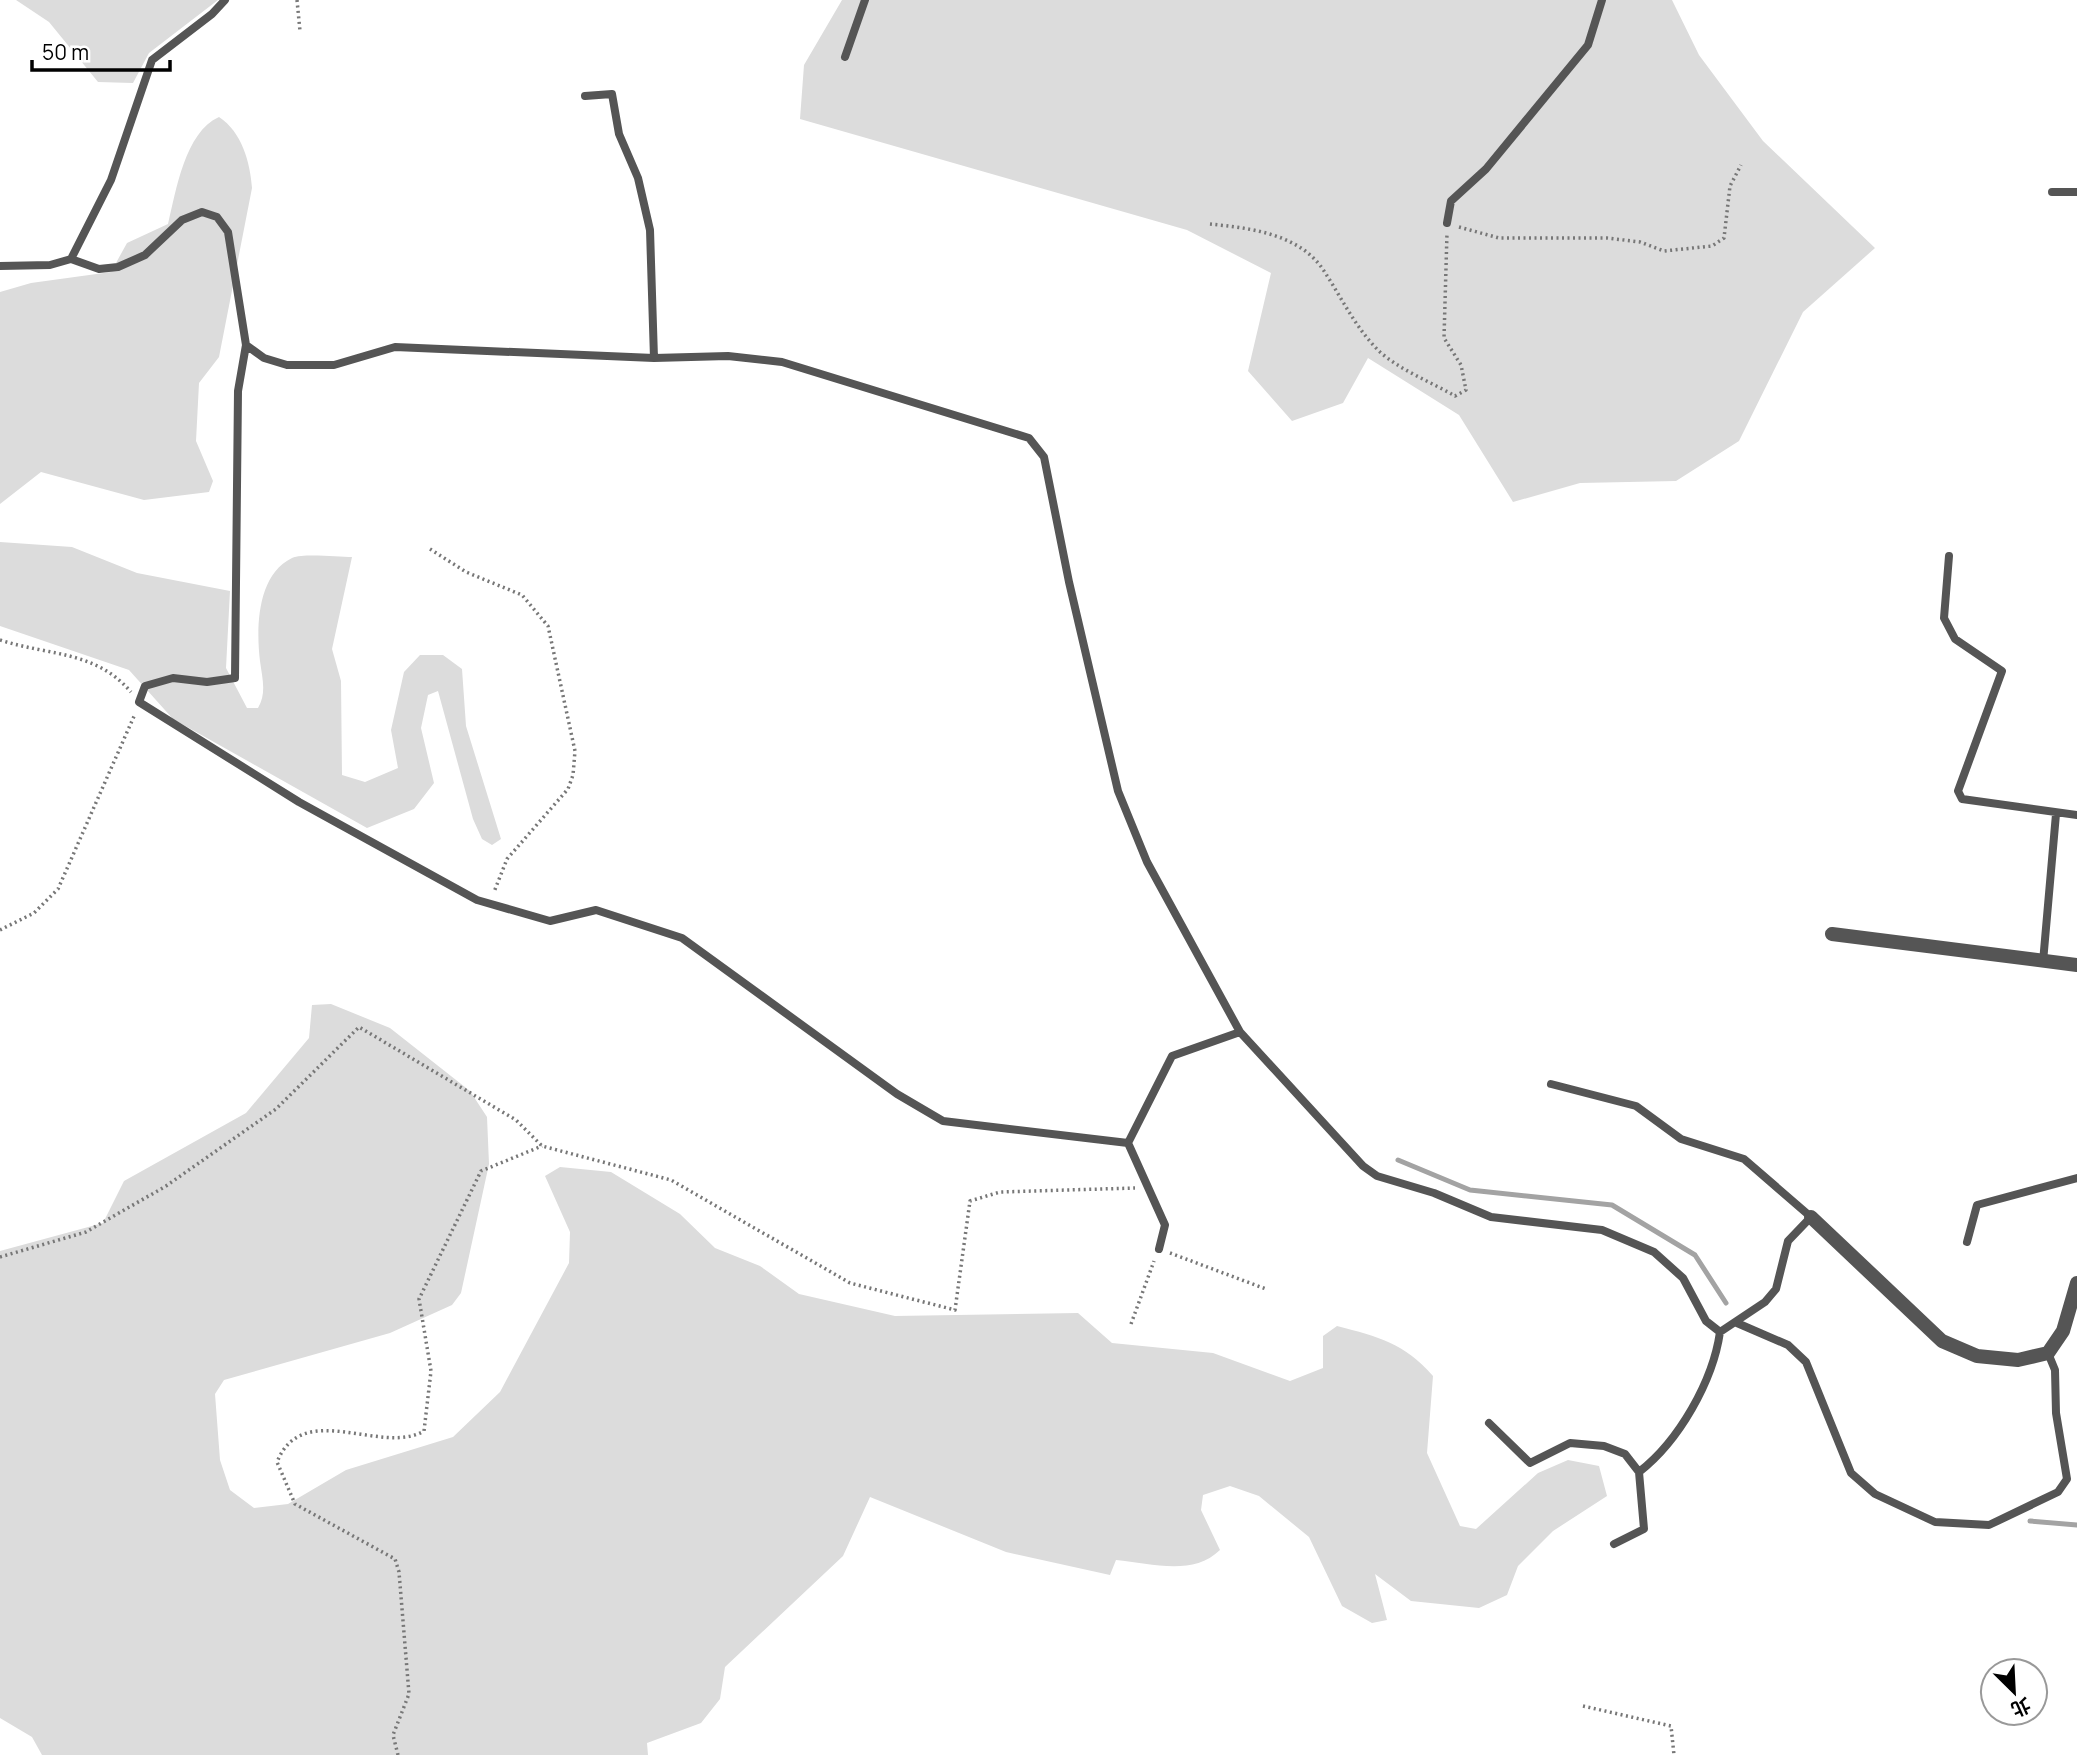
<svg xmlns="http://www.w3.org/2000/svg" width="2077" height="1755" viewBox="0 0 2077 1755" font-family="Manrope,'Noto Sans TC',sans-serif">
<rect width="100%" height="100%" fill="#fff"/>
<!-- green -->
<path fill="#dcdcdc" d="M16 0H218L149 53 133 83 98 82 49 22Z
M842 0H1672L1699 55 1763 141 1875 248 1803 312 1739 441 1676 481 1580 483 1513 502 1459 415 1368 358 1343 403 1292 421 1248 371 1271 273 1187 230 800 119 804 65Z
M219 117C242 132 250 162 252 188L219 357 199 383 196 441 213 481 209 492 144 500 41 472 0 504V292L31 283 111 272 127 243 168 224C176 191 185 132 219 117Z
M0 542 72 547 137 573 230 591 226 668 247 708H258C267 693 262 677 260 661 256 628 257 575 292 558 304 553 338 557 352 557L332 649 341 681 342 775 365 782 398 768 391 730 404 672 420 655H443L462 669 466 726 501 839 492 845 482 839 473 819 438 691 428 695 421 728 434 783 414 809 367 828 173 719 129 670 0 626Z
M331 1004 390 1028 470 1091 487 1117 489 1164 461 1293 452 1305 390 1333 224 1380 215 1394 220 1460 230 1490 254 1508 288 1504 346 1470 453 1437 500 1392 569 1263 570 1232 545 1176 560 1167 611 1172 680 1214 715 1248 760 1266 799 1294 895 1316 1078 1313 1112 1343 1213 1353 1290 1381 1323 1368V1336L1337 1326C1379 1337 1404 1343 1433 1376L1427 1453 1460 1526 1476 1529 1538 1473 1568 1460 1599 1466 1607 1496 1553 1531 1518 1566 1507 1595 1479 1608 1411 1601 1375 1574 1387 1620 1372 1623 1342 1606 1309 1537 1259 1496 1230 1486 1203 1495 1201 1510 1220 1550C1192 1577 1151 1563 1116 1560L1110 1575 1006 1552 870 1497 843 1556 725 1667 720 1699 701 1723 647 1743 648 1755H42L32 1737 0 1718V1251L103 1223 124 1181 246 1113 309 1038 312 1005Z"/>
<g fill="none" stroke-linecap="round" stroke-linejoin="round">
<!-- stream -->
<path stroke="#a3a3a3" stroke-width="5" d="M1398 1160 1470 1190 1612 1205 1695 1255 1726 1303
M2030 1521 2077 1525"/>
<!-- path -->
<path stroke="#777" stroke-width="3.5" stroke-dasharray="2 3.5" stroke-linecap="butt" d="M297 0 300 31
M1210 224C1248 228 1297 233 1322 268 1341 296 1355 328 1380 352 1400 370 1431 382 1455 396L1466 390 1461 365 1444 338 1447 233
M1459 227 1499 238H1607L1640 242 1664 251 1712 246 1724 238 1730 186 1741 165
M430 549 466 572 522 595 548 626 575 751 573 775 568 789 507 859 494 892
M0 640C49 656 95 650 131 692
M0 930 34 913 58 889 135 714
M1170 1253 1266 1289
M0 1257 86 1232 166 1186 276 1109 359 1027 516 1120 542 1146 671 1180 850 1283 955 1310 970 1201 1000 1192 1135 1188
M1131 1324 1154 1261
M1583 1706 1671 1726 1674 1755
M398 1755 393 1735 409 1694 399 1572 395 1559 295 1504 277 1462C303 1398 381 1456 424 1431L431 1371 419 1299 481 1171 542 1146"/>
<!-- service -->
<path stroke="#555" stroke-width="8" d="M845 57 865 0
M585 96 612 94 619 134 638 178 650 230 654 358
M2052 192H2077
M1447 223 1451 201 1486 169 1588 45 1602 0
M71 259 99 269 118 267 145 255 182 220 202 212 217 217 228 232 246 345 264 358 287 365H334L395 347 654 358 728 356 782 362 1029 438 1044 457 1069 582 1118 791 1147 862 1240 1032 1363 1166 1377 1176 1434 1193 1491 1217 1602 1230 1654 1252 1683 1278 1706 1321 1720 1332 1765 1302 1776 1289 1788 1241 1811 1217 1744 1159 1681 1139 1636 1106 1551 1084
M0 266 50 265 71 259 111 180 152 60 212 14 225 0
M246 345 238 391 235 678 207 682 173 678 145 686 139 702 299 802 477 900 550 921 596 910 682 938 897 1094 943 1121 1128 1143
M1949 556 1944 618 1955 639 2002 671 1958 791 1962 799 2077 815
M2043 962 2056 814
M1967 1242 1977 1205 2077 1178
M1159 1249 1165 1225 1128 1143 1172 1056 1240 1032
M1737 1323 1788 1345 1806 1362 1851 1473 1875 1494 1935 1522 1989 1525 2058 1492 2067 1479 2056 1413 2055 1370 2048 1353
M1489 1423 1530 1463 1570 1443 1604 1446 1625 1454 1639 1472C1679 1441 1713 1381 1720 1332
M1614 1544 1644 1529 1639 1472"/>
<!-- minor -->
<path stroke="#555" stroke-width="14" d="M1832 934 2077 965
M1811 1217 1942 1341 1977 1356 2018 1360 2048 1353 2063 1331 2077 1283"/>
</g>
<!-- north arrow -->
<g transform="translate(2014 1692) rotate(156)"><circle r="33" fill="#ffffff" stroke="#999999" stroke-width="2"/>
<path d="M0-5L12 26L0 18L-12 26Z" fill="#000000"/>
<text y="-10" font-size="19" font-weight="bold" text-anchor="middle" fill="#000000">北</text>
</g>
<!-- scale -->
<path d="M32 60v10h138v-10" fill="none" stroke="#000000" stroke-width="3.5"/>
<text x="42" y="60" font-size="21" fill="#000000" stroke="#ffffff" stroke-width="5" paint-order="stroke">50 m</text>
</svg>
